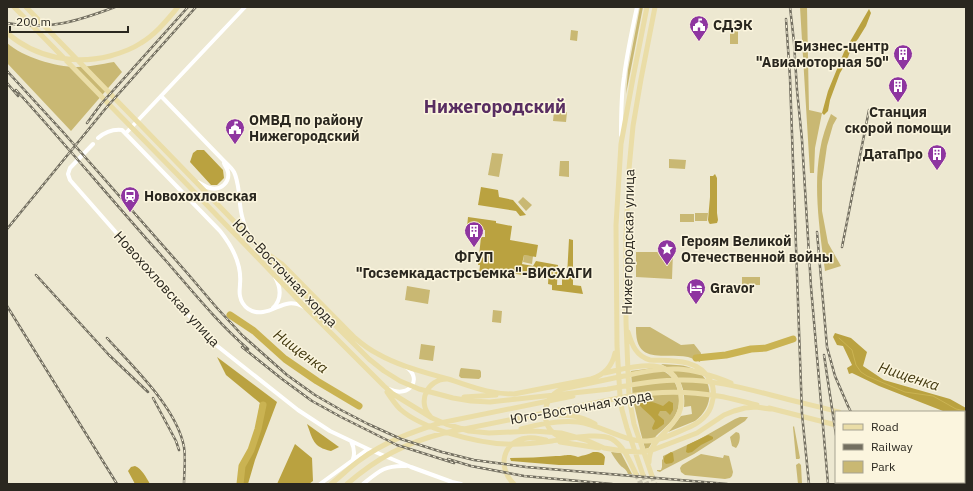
<svg xmlns="http://www.w3.org/2000/svg" width="973" height="491" viewBox="0 0 973 491" font-family="'IBM Plex Sans',sans-serif">
<rect width="100%" height="100%" fill="#ede8d1"/>
<!-- green -->
<path fill="#c9b873" d="M640 7H643L626 94 628 70Z
M800 7H807L809 110 822 113 815 148 814 173H810Z
M730 28H738V44H730Z
M571 30 578 31 577 41 570 40Z
M7 43C23 57 55 67 77 67 89 67 101 64 114 62L122 72 71 131 7 63Z
M554 111 567 112 566 122 553 121Z
M831 114 837 118 833 125 827 146 822 181V211L828 243 841 266 825 271C820 232 813 189 820 150 822 137 826 126 831 114Z
M492 153 503 154 499 177 488 175Z
M669 159 686 160 685 169 669 168Z
M560 161H569V177L559 176Z
M523 197 532 205 526 211 518 202Z
M695 213H708L707 221H695Z
M680 214H694V222H680Z
M636 252H673L672 279 636 277Z
M524 255 533 256 532 264 523 262Z
M742 277H760V285H742Z
M407 286 430 290 428 304 405 300Z
M493 310 502 311 501 323 492 322Z
M636 327H650L681 345 694 344 701 353 700 362C696 360 692 358 688 357 663 352 635 366 636 327Z
M421 344 435 346 433 361 419 359Z
M661 364C671 365 682 364 691 368 715 377 715 407 695 421L668 432 674 425 681 416 692 414 691 406 684 407C686 387 679 373 661 364Z
M461 368 480 370 481 372V377L479 379 461 378 459 376 460 370Z
M653 368C657 369 662 370 665 372 679 380 683 403 675 416 670 424 662 430 656 436 652 441 650 447 646 452L640 430 633 400 631 371Z
M740 417H748L745 421 694 454 663 470 660 472 657 471V470H661L662 467V460L663 459V456L698 440 735 419Z
M794 426 800 458 799 459H796L793 427Z
M736 432 739 433C741 437 739 445 736 448L732 446 730 437Z
M611 452 621 453 632 474H628C626 468 622 468 619 464 616 460 613 456 611 452Z
M701 454 723 458 724 455 729 456 733 472 732 476 730 478 725 479 685 475 681 472 680 468 682 465Z
M799 463 801 465 802 484H798L796 465Z"/>
<!-- forest -->
<path fill="#baa240" d="M869 9 871 13 866 26 858 39 852 46 846 63 840 73 830 100 828 111 824 115 822 113 828 91 844 52Z
M197 150H204L223 170 224 178 217 185H211L190 162 193 153Z
M715 174 717 178V213L718 220 717 223 710 224 709 223 708 220 710 197V176H713Z
M481 187 498 190 499 197 513 200 526 215 520 216 516 211 478 205Z
M468 217 496 221V223L512 226 510 240 538 245 536 257 524 255 522 264 533 266 536 261 558 265 557 285H562V277L567 276 569 239 573 240V285L581 286 583 294 552 290V285L548 284 549 267H545L544 278 495 271V277L479 275 480 265H478L481 237H485V230L467 227Z
M835 333 851 338 867 352 863 366 884 380 950 399 966 408V417L964 416V412L943 411 879 386 852 373 849 374 847 368 852 365 843 346 837 345 833 337Z
M217 357 277 402 255 460 248 484H239L256 428 260 403 226 375Z
M669 401 673 403V410L670 415 666 411H660L658 415 664 420V424L657 429 653 430 652 428 655 421C650 413 643 411 638 403 648 400 654 402 663 406Z
M307 424 339 447 331 451C313 447 313 440 307 424Z
M708 435 711 436 713 437V439L701 445 692 452 688 453 686 452 687 445Z
M295 444 312 458 313 481 309 484H277Z
M593 452C599 452 602 452 605 457L604 465H559L511 461 510 458C526 458 541 457 556 456 566 456 568 453 578 457 583 455 588 455 593 452Z
M671 452 673 453 674 461 672 463 666 464 664 462V458L665 456Z
M135 466C142 469 146 477 150 484H135L128 471 131 467Z"/>
<g fill="none" stroke-linecap="round" stroke-linejoin="round">
<!-- stream -->
<path stroke="#cab352" stroke-width="1" d="M839 338 852 350 856 365 861 372 867 376 905 392 933 396 956 409 966 411"/>
<!-- river -->
<path stroke="#cab352" stroke-width="7" d="M230 315 254 331 285 359 317 381 359 406
M696 358 726 355 751 349 766 348 793 339
M240 484 242 466 251 450 258 429 263 405"/>
<!-- major-tunnel -->
<path stroke="#c6c1ad" stroke-width="5" stroke-dasharray="5 2.5" stroke-linecap="butt" d="M636 474 641 484
M643 475 647 484
M652 476 655 484"/>
<!-- minor -->
<path stroke="#fff" stroke-width="4" d="M161 96 223 160C227 164 231 167 234 172 237 178 238 186 239 193 240 209 242 223 250 236
M126 133 245 7
M621 135C621 116 621 96 624 77 627 53 632 30 637 7
M98 138C105 132 113 129 122 130L220 231C232 246 242 264 240 284 240 288 239 292 240 296 242 307 252 314 263 312 278 310 286 297 304 307
M93 144 70 168 68 174 70 180 171 295 211 341 298 410 330 431 368 449 411 467 452 482 461 484
M198 182C202 184 205 187 210 188 221 191 230 182 228 172 227 168 225 166 224 163
M273 308C282 299 281 288 275 277
M389 389C410 399 423 378 406 367
M351 441C354 447 355 453 353 459
M320 484 368 449
M363 484C379 471 385 465 406 466"/>
<!-- major -->
<path stroke="#eadda7" stroke-width="5" d="M14 7 178 175 307 309 384 386 393 394 432 418 446 424 469 431 489 433 533 431 561 433 586 440 604 448 623 451 641 452 655 449 697 433 724 415 734 411 745 408 756 407 770 409
M26 7 194 180 311 301 369 359 384 371 400 381 419 389 453 398 471 401 490 402 610 389
M7 33C36 58 74 65 110 56 121 53 132 49 141 43 156 34 167 20 178 7
M269 255 282 264 355 338C362 344 370 350 378 354 399 366 424 372 448 379 471 386 488 394 514 394L591 379C604 375 612 367 615 353
M604 373C629 368 673 353 680 390 682 399 682 409 677 417 668 433 649 441 649 462
M608 389C631 385 654 380 678 380 709 379 740 387 771 395 793 401 816 406 839 412
M387 392C391 398 395 404 400 409 422 429 477 443 506 444 521 445 537 443 552 441 568 439 598 432 612 439 624 446 630 462 636 474
M464 397 496 395
M769 408 836 425
M546 415C566 415 577 414 595 424
M430 416C417 402 427 379 447 379
M964 428H966
M521 429C539 424 559 420 578 422 602 425 623 442 647 441 660 441 673 434 685 429 698 424 709 417 712 403 714 396 714 387 710 380 698 358 671 361 650 360 636 356 632 345 628 332
M565 438C540 434 538 399 562 389 581 385 600 381 619 377 639 373 658 368 678 369 696 370 714 376 731 383
M560 442 599 448
M964 444H966
M643 475 627 428 622 410 620 396 617 346 616 225 621 144 633 78 647 7
M652 476 634 424 629 397 626 322V237L629 169 633 126 641 79 655 7
M331 484C341 476 350 467 360 460 384 442 412 432 440 423L573 396
M347 484C377 458 405 443 444 433L629 396C658 391 689 391 718 396 731 398 744 402 757 405
M514 484C497 468 502 441 527 438 533 437 540 439 546 440"/>
<!-- rail casing -->
<g stroke="#736f61" stroke-width="2.5">
<path id="rail" d="M790 7 794 42 797 90 802 140 811 287 828 484
M786 19 790 78 802 414 809 484
M7 23C47 31 78 21 115 7
M7 71 63 132 188 274 217 308 243 336 287 375 315 395 341 410 368 424 401 439 442 452 474 460 526 467 727 484
M7 83 18 96
M16 90C67 146 116 205 167 262 193 292 218 323 248 349
M87 123 101 104 188 7
M7 229 106 108 196 7
M817 232 827 347 835 376 848 406 851 412
M842 247 869 110
M36 275 109 355 148 392
M7 306 117 484
M107 338C133 367 177 408 184 447 186 459 184 472 184 484
M242 347 282 379 312 401 341 417 397 445 454 463
M824 355 836 435
M153 398 176 441 179 450
M448 459 471 466 524 476 612 484
M840 482V484
M921 482 925 484"/>
</g>
<!-- rail -->
<use href="#rail" stroke="#fbf5de" stroke-width="1" stroke-dasharray="3" stroke-linecap="butt"/>
</g>
<!-- icons -->
<defs>
<g id="civic-pin" transform="scale(1)"><path d="M0 17L-7.5 6A9.5 9.5 0 1 1 7.5 6Z" fill="#8e35a0" stroke="#fbf5de"/><path d="M-.6-6.5H3V-4.5H.6V-3L4-1V1h2V6H-6V1h2V-1L-.6-3ZM-1.2 2.5V6h2.4V2.5Z" fill="#fff"/></g>
<g id="building-pin" transform="scale(1)"><path d="M0 17L-7.5 6A9.5 9.5 0 1 1 7.5 6Z" fill="#8e35a0" stroke="#fbf5de"/><path d="M-4-6H4V6H1V3H-1V6H-4ZM-2.5-4.3h1.7v1.8h-1.7ZM.8-4.3h1.7v1.8H.8ZM-2.5-1h1.7V.8h-1.7ZM.8-1h1.7V.8H.8Z" fill="#fff"/></g>
<g id="station-pin" transform="scale(1)"><path d="M0 17L-7.5 6A9.5 9.5 0 1 1 7.5 6Z" fill="#8e35a0" stroke="#fbf5de"/><path d="M-3-6H3Q5-6 5-4V2Q5 4 3 4L4.5 6H3L1.5 4h-3L-3 6H-4.5L-3 4Q-5 4-5 2V-4Q-5-6-3-6ZM-3.5-4v3h7v-3ZM-3.5 1v1.5H-2V1ZM2 1v1.5H3.5V1Z" fill="#fff"/></g>
<g id="sight-pin" transform="scale(1)"><path d="M0 17L-7.5 6A9.5 9.5 0 1 1 7.5 6Z" fill="#8e35a0" stroke="#fbf5de"/><path d="M0-6L1.8-2.2L6-1.7L2.9 1.2L3.7 5.4L0 3.3L-3.7 5.4L-2.9 1.2L-6-1.7L-1.8-2.2Z" fill="#fff"/></g>
<g id="hotel-pin" transform="scale(1)"><path d="M0 17L-7.5 6A9.5 9.5 0 1 1 7.5 6Z" fill="#8e35a0" stroke="#fbf5de"/><path d="M-6-4.5h1.5V1H6V5H4.5V3h-9V5H-6ZM-4 0a1.8 1.8 0 1 1 3.6 0ZM.5 0V-2.5h3Q6-2.5 6 0Z" fill="#fff"/></g>
</defs>
<g fill-rule="evenodd">
<use href="#civic-pin" x="699" y="25"/>
<use href="#building-pin" x="903" y="54"/>
<use href="#building-pin" x="898" y="86"/>
<use href="#civic-pin" x="235" y="128"/>
<use href="#building-pin" x="937" y="154"/>
<use href="#station-pin" x="130" y="196"/>
<use href="#building-pin" x="474" y="231"/>
<use href="#sight-pin" x="667" y="249"/>
<use href="#hotel-pin" x="696" y="288"/>
</g>
<g text-anchor="middle" dominant-baseline="central" stroke-width="3" stroke-linejoin="round" paint-order="stroke">
<!-- poi labels -->
<g font-size="14" font-weight="bold" fill="#2a271f" stroke="#fbf5de" text-anchor="start">
<text x="713" y="25">СДЭК</text>
<text x="889" y="46" text-anchor="end">Бизнес-центр<tspan x="889" dy="16">"Авиамоторная 50"</tspan></text>
<text x="898" y="112" text-anchor="middle">Станция<tspan x="898" dy="16">скорой помощи</tspan></text>
<text x="249" y="120">ОМВД по району<tspan x="249" dy="16">Нижегородский</tspan></text>
<text x="923" y="154" text-anchor="end">ДатаПро</text>
<text x="144" y="196">Новохохловская</text>
<text x="681" y="241">Героям Великой<tspan x="681" dy="16">Отечественной войны</tspan></text>
<text x="474" y="257" text-anchor="middle">ФГУП<tspan x="474" dy="16">"Госземкадастрсъемка"-ВИСХАГИ</tspan></text>
<text x="710" y="288">Gravor</text>
</g>
<!-- street labels -->
<g font-size="14" fill="#2a271f" stroke="#fbf5de">
<text transform="translate(628 242) rotate(-89)">Нижегородская улица</text>
<text transform="translate(285 273) rotate(46)">Юго-Восточная хорда</text>
<text transform="translate(167 289) rotate(48)">Новохохловская улица</text>
<text transform="translate(581 407) rotate(-10)">Юго-Восточная хорда</text>
</g>
<!-- water labels -->
<g font-size="15" font-style="italic" fill="#43390f" stroke="#fbf5de">
<text transform="translate(301 351) rotate(36)">Нищенка</text>
<text transform="translate(909 376) rotate(18)">Нищенка</text>
</g>
<!-- district labels -->
<g font-size="18" font-weight="bold" fill="#582d61" stroke="#fbf5de">
<text x="495" y="106">Нижегородский</text>
</g>
</g>
<!-- border -->
<rect width="973" height="491" fill="none" stroke="#2a271f" stroke-width="16"/>
<!-- legend -->
<rect x="835" y="411" width="130" height="72" fill="#fbf5de" stroke="#a7a392"/>
<rect x="843" y="424" width="20" height="6" fill="#eadda7" stroke="#a7a392"/>
<text x="871" y="431" font-size="12" fill="#2a271f">Road</text>
<rect x="843" y="444" width="20" height="6" fill="#736f61" stroke="#a7a392"/>
<text x="871" y="451" font-size="12" fill="#2a271f">Railway</text>
<rect x="843" y="461" width="20" height="12" fill="#c9b873" stroke="#a7a392"/>
<text x="871" y="471" font-size="12" fill="#2a271f">Park</text>
<!-- scale -->
<path d="M10 26v6h118v-6" fill="none" stroke="#2a271f" stroke-width="2"/>
<text x="16" y="26" font-size="12" fill="#2a271f" stroke="#fbf5de" stroke-width="3" paint-order="stroke">200 m</text>
</svg>
